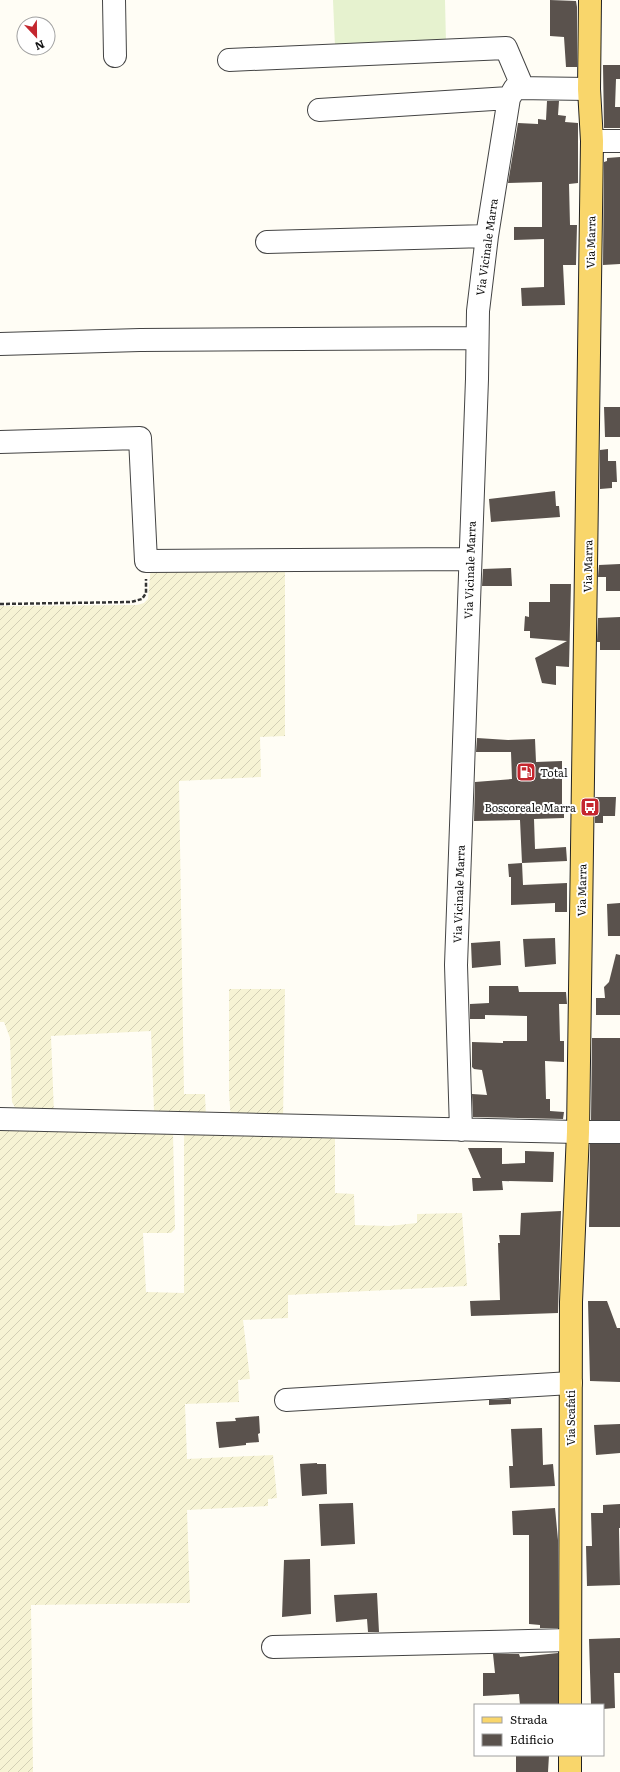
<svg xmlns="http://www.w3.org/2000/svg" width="620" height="1772" viewBox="0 0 620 1772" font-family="Literata,serif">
<defs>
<pattern id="farmland-furrows" width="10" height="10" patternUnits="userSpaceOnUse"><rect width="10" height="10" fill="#f6f3d4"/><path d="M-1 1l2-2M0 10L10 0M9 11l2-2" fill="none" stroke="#d2cfb5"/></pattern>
</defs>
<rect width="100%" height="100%" fill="#fffdf5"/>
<!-- farmland -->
<path fill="url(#farmland-furrows)" d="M285 564V736L260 737 261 777 179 781 184 1094H205L206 1118 156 1117 154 1111 151 1031 51 1036 54 1114 18 1113 12 1102 10 1038 4 1022H0V606L137 605 144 603 148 599 151 565Z
M229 989H285L283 1121 269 1120 265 1114H256L231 1120 229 1094Z
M0 1126 173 1132 175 1229 171 1233H143L146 1292 184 1293V1139L185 1130 335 1133V1193L354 1194 355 1225 389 1226 417 1223V1214L462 1213 467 1286 288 1295V1318L243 1320 250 1379 238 1380 239 1402 185 1404 187 1459 273 1455 277 1498 268 1499V1506L187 1510 190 1603 31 1605 33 1772H0Z"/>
<!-- pitch -->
<path fill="#e6f2cf" d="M333 0H445L446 43 335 47Z"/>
<!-- building -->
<path fill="#5a524d" d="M550 0 576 1 577 7V67H566L564 37 550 36Z
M603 65H620V79H616L615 107H620V128H604Z
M547 101H559L558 115 566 116 565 122 578 123V183L569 184 570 225H577L576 265H563L565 305 522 306 521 288 544 287V239L514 240V227H542V182L508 183 518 123 538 124V119L546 120Z
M620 157V264L603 265 604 162 607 161V158Z
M604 407H620V437H605Z
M608 449V461H616L617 482H612V488L600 489V450Z
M555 491 556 506H559L560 517 491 522 489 499Z
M620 564V591H606V577H598L599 565Z
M511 568 512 586H482L483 569Z
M550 584H571L569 667 556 666V685L542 683 535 658 567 641 530 638V631H524L525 616 529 617V602H550Z
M620 617V650H600V642H597L598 618Z
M477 738 508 740 535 739 536 762 562 761V804H564V818L534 819 535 849 566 847 567 861 522 863 520 820 474 821 475 782 512 779 511 752H476Z
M595 797H616L615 816H603V823H595Z
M522 863 523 885 567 883V912H555V903L511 905V877H509L508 864Z
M620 903V936H608L607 904Z
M555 938 556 964 525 967 523 939Z
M500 941 501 965 472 968 471 943Z
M616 954 620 955V1015H596V998H605L604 987 609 982Z
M489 986H518L519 992H566L567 1004H559L560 1041H564V1062L545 1061 546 1099H550V1111L564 1112 563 1119 473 1117 472 1094 487 1095 482 1070 474 1069 472 1067V1042L503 1043V1041H527V1016L485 1015V1019H470V1004L489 1003Z
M592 1038H620V1120H591Z
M590 1144H620V1227H589Z
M468 1148H502V1164L525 1163V1151L554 1152 553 1182 502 1181 503 1190 473 1191 472 1178H481Z
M561 1211 558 1313 471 1316 470 1301 500 1300 498 1243H500L499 1235H520L521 1213Z
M588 1301H607L617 1328H620V1382L590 1381Z
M511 1399V1404L489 1405V1400Z
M259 1416 260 1433 258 1434 259 1442 246 1443V1445L219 1448 216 1422 236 1421 235 1418Z
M620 1424V1453L596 1455 594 1425Z
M542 1428 543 1465 553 1464 555 1486 510 1488 509 1466H513L511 1429Z
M317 1463V1464H326L327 1494 302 1496 300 1464Z
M353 1503 355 1544 321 1546 319 1504Z
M620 1504V1528H619L620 1585 587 1586 586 1546H592L591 1513H603V1505Z
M555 1508 558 1540V1628H540V1625L529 1624V1535H513L512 1511Z
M310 1559 311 1614 282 1617 284 1560Z
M377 1593 379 1632H368L367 1619 336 1622 334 1595Z
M620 1638V1673H614L615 1708 603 1709V1705H591L589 1639Z
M558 1653V1705H520L519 1694 483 1696V1673H495L493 1654H519L520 1657Z
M516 1755H549L548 1772H516Z"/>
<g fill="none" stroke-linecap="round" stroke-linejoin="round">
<!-- minor casing -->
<g stroke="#444" stroke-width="24">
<path id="minor" d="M114 0 115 56
M229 60 506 48 523 88
M319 110 509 98
M592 141H620
M267 242 487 236
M0 344 140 340 477 338
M0 442 140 438 146 561 470 559
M0 1119 578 1132H620
M461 1130 456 965 477 379 478 311 487 236 509 98 515 88 589 89
M286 1400 571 1383
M273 1647 569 1640"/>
</g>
<!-- major casing -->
<g stroke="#222" stroke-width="24">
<path id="major" d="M570 1705 571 1302 578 1132 592 141 589 89 590 0
M570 1755V1772"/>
</g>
<!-- path -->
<path stroke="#333" stroke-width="2.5" stroke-dasharray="4 2" stroke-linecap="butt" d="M0 604 131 602 142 599 146 593V579"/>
<!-- minor -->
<use href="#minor" stroke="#fff" stroke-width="22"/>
<!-- major -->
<use href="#major" stroke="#f9d66b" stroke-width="22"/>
</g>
<!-- icons -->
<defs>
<g id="fuel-square" transform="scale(1)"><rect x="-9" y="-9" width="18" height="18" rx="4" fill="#c4262e" stroke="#fff"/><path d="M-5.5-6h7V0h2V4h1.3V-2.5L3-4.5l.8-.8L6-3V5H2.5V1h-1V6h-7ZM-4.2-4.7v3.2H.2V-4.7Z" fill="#fff"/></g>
<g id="bus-square" transform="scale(1)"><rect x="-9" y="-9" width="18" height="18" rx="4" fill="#c4262e" stroke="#fff"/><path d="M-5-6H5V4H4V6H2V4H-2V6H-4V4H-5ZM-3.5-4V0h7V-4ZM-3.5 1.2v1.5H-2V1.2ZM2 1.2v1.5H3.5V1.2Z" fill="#fff"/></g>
</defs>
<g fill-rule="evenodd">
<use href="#fuel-square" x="526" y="772"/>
<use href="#bus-square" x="590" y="807"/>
</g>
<g text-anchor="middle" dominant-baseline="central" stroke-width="4" stroke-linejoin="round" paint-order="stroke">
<!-- street labels -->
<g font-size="11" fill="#111" stroke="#fff">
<text transform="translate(590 242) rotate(-89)">Via Marra</text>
<text transform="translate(486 247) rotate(-82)">Via Vicinale Marra</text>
<text transform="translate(587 566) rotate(-89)">Via Marra</text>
<text transform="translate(469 570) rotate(-88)">Via Vicinale Marra</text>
<text transform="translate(581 890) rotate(-89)">Via Marra</text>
<text transform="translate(458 894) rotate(-88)">Via Vicinale Marra</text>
<text transform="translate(570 1418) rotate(-90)">Via Scafati</text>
</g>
<!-- poi labels -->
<g font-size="11" fill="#111" stroke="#fff" text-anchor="start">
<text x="540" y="772">Total</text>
<text x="576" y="807" text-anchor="end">Boscoreale Marra</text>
</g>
</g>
<!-- legend -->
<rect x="474" y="1704" width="130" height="52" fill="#ffffff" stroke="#a0a0a0"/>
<rect x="482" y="1717" width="20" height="6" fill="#f9d66b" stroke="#a0a0a0"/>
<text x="510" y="1724" font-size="12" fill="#111111">Strada</text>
<rect x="482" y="1734" width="20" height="12" fill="#5a524d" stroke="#a0a0a0"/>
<text x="510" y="1744" font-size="12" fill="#111111">Edificio</text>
<!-- north arrow -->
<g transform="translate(36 36) rotate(158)"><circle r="19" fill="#ffffff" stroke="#a0a0a0"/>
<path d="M0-3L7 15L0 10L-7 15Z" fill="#c4262e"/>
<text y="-6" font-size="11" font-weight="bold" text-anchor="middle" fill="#111111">N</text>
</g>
</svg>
